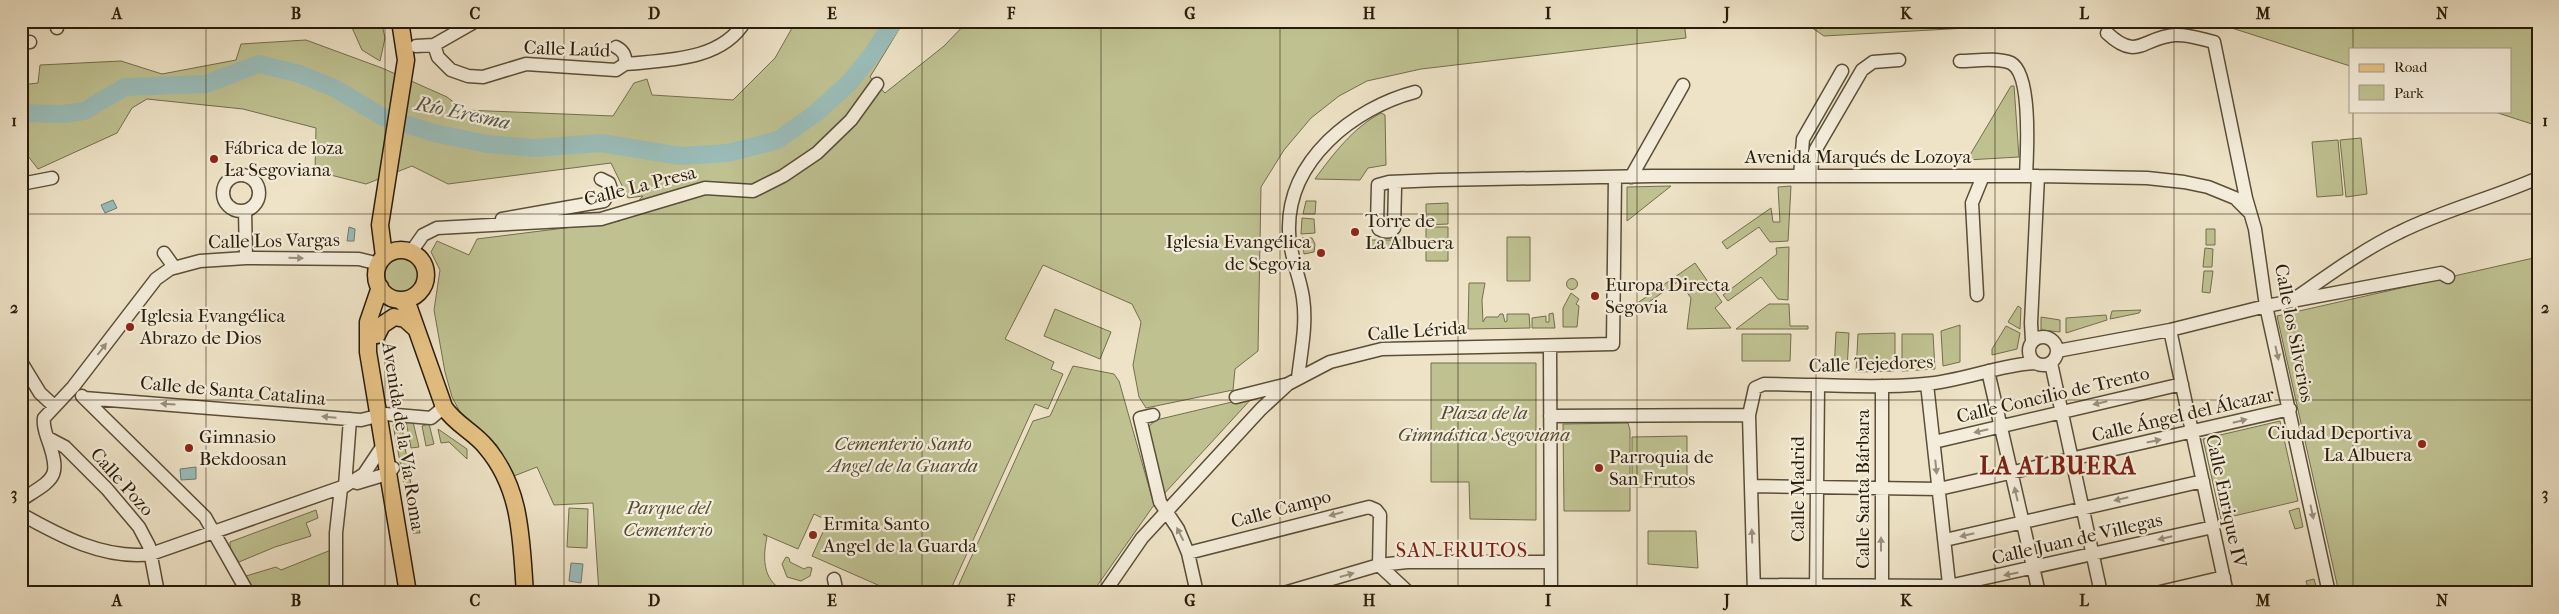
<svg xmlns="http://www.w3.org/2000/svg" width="2559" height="614" viewBox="0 0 2559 614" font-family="'IM FELL French Canon',serif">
<rect width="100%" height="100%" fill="#eee3c7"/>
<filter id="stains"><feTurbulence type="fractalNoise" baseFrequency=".004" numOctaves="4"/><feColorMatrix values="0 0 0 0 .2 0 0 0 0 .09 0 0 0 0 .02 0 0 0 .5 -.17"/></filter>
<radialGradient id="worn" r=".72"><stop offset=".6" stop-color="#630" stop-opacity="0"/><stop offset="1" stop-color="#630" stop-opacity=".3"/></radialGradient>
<!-- green -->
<path fill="#bfc191" stroke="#746e4d" d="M349 21H374L383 29 385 38 380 61 362 50Z
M796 21H904L870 77 885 93 944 46 968 21H1684L1686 38 1421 69 1367 81 1339 96 1311 118 1284 150 1261 187 1258 351 1235 369 1233 390 1146 408 1139 397 1133 365 1141 322 1132 304 1043 265 1005 339 1054 362 1051 369 1063 374 1048 409 1035 404 949 593H896L812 556 828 521 814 514 798 549 763 534 767 537C762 560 763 584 789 593H599L593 503 554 505 537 467 514 476 497 445 460 412 452 397 445 372 434 310 440 270 431 252 437 241 469 255 477 239 620 221 643 196 628 198 611 163 448 184 412 166 366 184 315 171 316 128 243 109 147 99 132 108 117 133 38 169 21 147V85L38 83 40 65 121 61 162 74 236 60 241 44 306 40 382 68 447 97 464 110 613 116 634 83 647 79 652 95 733 100 775 58Z
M1802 21H2092L1824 36Z
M2210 21H2538V126L2492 111H2510V49H2350V66Z
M2011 86H2014L2019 157 1967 160Z
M1381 113 1385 115 1386 165 1368 168 1360 180 1315 179C1333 154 1354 127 1381 113Z
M2361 138 2367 194 2346 197 2340 140Z
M2338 140 2343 195 2317 197 2312 142Z
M1671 186 1627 221V187Z
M1791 186 1788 241 1770 242 1759 227 1727 249 1722 242 1771 208 1773 222H1780L1778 187Z
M1306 201H1316L1315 214H1303Z
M1448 203V224L1426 225V204Z
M1302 218 1314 219 1315 233 1301 234Z
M1426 227H1448V261H1426Z
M2206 229H2215V245H2206Z
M1507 237H1530V281H1507Z
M1302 238H1312L1315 244 1314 252 1304 254Z
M1372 240H1403L1404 246 1370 248 1368 243Z
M1789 247 1788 300 1778 299 1761 277 1728 301 1723 295 1777 254 1776 248Z
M2205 248 2213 249 2212 267H2203Z
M384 274a19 19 0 1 1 38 0a19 19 0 1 1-38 0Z
M2538 257V593H2339L2277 316Z
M1695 263 1722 302 1715 308 1731 328 1687 329 1691 298 1679 281 1626 318V311Z
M2204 271H2213L2210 293 2202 292Z
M1566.5 284a5.5 5.5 0 1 1 11 0a5.5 5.5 0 1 1-11 0Z
M1469 283H1485L1482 300 1483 322 1486 317H1498L1500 314H1503L1505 322 1507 321V314H1529L1530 328 1468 329Z
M1571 293 1579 299 1576 304 1579 306 1577 327H1563V308Z
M1769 304H1789L1790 326H1808V329H1736Z
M2018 306 2021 308 2020 329 2008 322Z
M1055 309 1111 332 1100 359 1044 336Z
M2141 310 2139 313 2110 319 2112 311Z
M1553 313 1555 328H1532V318L1546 316V322H1549V314Z
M2106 315 2107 320 2066 333V318Z
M2041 317 2060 320V332L2041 330Z
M1960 325V362L1943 366 1941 331Z
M2006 326 2020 333 2017 349 1992 355V349Z
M1836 332 1849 333 1847 370H1834Z
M1895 333V371L1856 372 1858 334Z
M1742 334H1791L1790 361H1742Z
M1902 334H1933L1935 369 1902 371Z
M1431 363H1536V520L1470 519 1469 482H1431Z
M1073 366 1114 374 1119 381 1154 505 1092 593H955L1033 421 1050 416Z
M1253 397 1163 495 1148 427 1156 420Z
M401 421 413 498 409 509 393 425Z
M406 421 413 422 419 447 411 448Z
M2280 421 2298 501 2221 519 2203 439Z
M1628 423 1630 430V511H1564L1563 424Z
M429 424 434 444 426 446 422 426Z
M438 429 467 449V459L449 442 441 443Z
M1687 436V487H1632V437Z
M569 508 588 509 587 548 567 547Z
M2299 508 2303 527 2295 529 2289 511Z
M416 509 420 533H413L411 521Z
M316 510 318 518 306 523 311 536 275 547 239 562 230 551V542Z
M1648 531H1696L1698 568 1648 564Z
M331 550V591L328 593H253L246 576 276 567 281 570Z
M786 557 789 558 790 562 804 569 808 567 812 568 810 576 801 581 787 577 782 564Z
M2314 579 2318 593H2305L2309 591 2306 581Z"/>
<!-- water -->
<path fill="#9abdba" stroke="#6d7d73" d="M113 200 117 208 105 213 101 205Z
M349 227 355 229 354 241H347Z
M196 467V479L181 480 180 469Z
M571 563 583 564 581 583 569 581Z"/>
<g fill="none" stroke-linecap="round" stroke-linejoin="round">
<!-- river -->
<path stroke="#9abdba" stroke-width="18" d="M21 113 64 114 84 111 125 87 206 84 259 64 300 74 336 89 383 117 434 133 487 144 534 148 601 143 681 156 728 153 778 140 816 113 850 82 873 53 894 21"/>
<!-- minor casing -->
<g stroke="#5a4e38" stroke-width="15">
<path id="minor" d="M57 21V28
M2107 33C2138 62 2143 37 2175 35 2188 34 2201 39 2214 42L2246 198 2255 229 2266 306 2329 593
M21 43 30 42
M434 45 438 57 451 70 468 76 483 77 526 64 616 70 625 64C626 56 624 51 616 47
M416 46 434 45 476 21
M1960 61C1975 61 1997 57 2011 63 2032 74 2027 154 2026 176
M625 64C666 60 722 61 745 21
M223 193a18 18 0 1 1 36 0a18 18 0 1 1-36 0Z
M1800 176 1803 139 1842 71
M1811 176 1812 163 1816 149 1862 70 1873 62 1899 60
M1631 177 1683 85
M1393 183 1395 188 1394 228C1390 233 1384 232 1379 229L1377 224 1378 185 1389 182 1438 180 1652 176H2038L2147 178 2184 182 2208 187 2235 198 2250 213
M21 184 52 178
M245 211 246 258
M502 219 604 201 611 189 609 183 601 179
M411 252 423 235 437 228 601 219 705 188 753 191 783 176 817 153 851 120 877 84
M164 253 174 267
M1977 295 1972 203 1983 176
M2297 297C2330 274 2364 249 2400 232 2444 210 2493 198 2538 178
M2170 330 2227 593
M2029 351a14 14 0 1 1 28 0a14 14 0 1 1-28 0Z
M2032 341 2031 323 2038 176
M1550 346 1551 593
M2057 351 2170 330 2266 306 2441 273 2448 277
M21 362 40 393 54 406
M2051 363 2101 593
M1988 371 2039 593
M1298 378C1301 351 1307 325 1303 298 1300 276 1289 254 1289 231 1287 160 1354 108 1415 92
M1927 384 1950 593
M82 396 205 517 248 593
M1236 397 1284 385
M84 398 361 420 377 416
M385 414 431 418 444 407
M1153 415 1140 418 1160 502 1178 529 1188 553 1197 593
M1550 416 1749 415
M48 438 65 447 107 489 139 527 149 546 158 593
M1934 442 2182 384
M357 483 387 474 393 468
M345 486 350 419
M1751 486 1939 489 2290 409
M21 500C55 478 62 478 47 437 45 431 43 424 44 418L73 387 156 279 170 269 200 261 246 258 359 259 379 264
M21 514C60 536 105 560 151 554L345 486 364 474 382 447
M1945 540 2203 481
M1188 553 1369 507 1376 510 1380 515 1379 565 1409 593
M834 579 837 593
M1754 585 1949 586 2213 527
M336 593V533L341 488
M1104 593 1142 538 1261 409 1288 384 1330 362 1382 349 1613 344 1615 177
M1284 593 1379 565 1407 562H1551
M1754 593 1749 415 1755 388 1764 384C1817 384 1872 389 1925 384 1963 381 1998 365 2035 363
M1816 593 1818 386
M1882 593V386
M2156 593 2224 577"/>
</g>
<!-- major casing -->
<g stroke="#291c09" stroke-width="19">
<path id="major" d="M376 275a25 25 0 1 1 50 0a25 25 0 1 1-50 0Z
M384 256 380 225 406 60 400 21
M380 287 368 322V352L408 593
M400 300 409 308 444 407C455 424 474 432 486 447 522 489 521 540 525 593
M377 335 382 325 394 317 405 319 415 328"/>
</g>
<!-- minor -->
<use href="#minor" stroke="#f4eddb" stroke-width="12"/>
<!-- major -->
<use href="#major" stroke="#e7c284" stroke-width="16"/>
</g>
<!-- one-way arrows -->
<defs><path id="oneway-solid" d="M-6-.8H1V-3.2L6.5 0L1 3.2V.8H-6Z" transform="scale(1.25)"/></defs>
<g fill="#998f7c">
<use href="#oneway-solid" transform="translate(296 258) rotate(1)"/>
<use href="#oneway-solid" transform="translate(102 349) rotate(-52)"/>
<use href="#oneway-solid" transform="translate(2277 353) rotate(77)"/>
<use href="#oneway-solid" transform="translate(2100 403) rotate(167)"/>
<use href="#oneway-solid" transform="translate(168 404) rotate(-176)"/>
<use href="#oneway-solid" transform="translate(329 417) rotate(-175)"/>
<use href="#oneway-solid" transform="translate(2240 421) rotate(-14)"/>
<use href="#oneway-solid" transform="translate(1981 431) rotate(167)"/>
<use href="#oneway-solid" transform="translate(2154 441) rotate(-12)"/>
<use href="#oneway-solid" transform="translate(1936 467) rotate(84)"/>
<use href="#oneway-solid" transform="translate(2016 494) rotate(-103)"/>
<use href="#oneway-solid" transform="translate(2121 499) rotate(167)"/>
<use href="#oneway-solid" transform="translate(2312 512) rotate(78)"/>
<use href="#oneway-solid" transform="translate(1336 514) rotate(165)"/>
<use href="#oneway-solid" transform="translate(1180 534) rotate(-117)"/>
<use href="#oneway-solid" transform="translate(1967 535) rotate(167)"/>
<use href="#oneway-solid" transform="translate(1752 536) rotate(-92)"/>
<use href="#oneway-solid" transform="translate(2165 538) rotate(167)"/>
<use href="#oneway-solid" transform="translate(1881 544) rotate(-90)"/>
<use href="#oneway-solid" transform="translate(2011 574) rotate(169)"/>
<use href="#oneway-solid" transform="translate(1347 575) rotate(-16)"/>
</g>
<!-- grid -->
<path fill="none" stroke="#291c09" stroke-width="1" stroke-opacity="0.55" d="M206 21V593M385 21V593M564 21V593M743 21V593M922 21V593M1101 21V593M1280 21V593M1458 21V593M1637 21V593M1816 21V593M1995 21V593M2174 21V593M2353 21V49M2353 111V593M21 214H2538M21 400H2538"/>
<!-- markers -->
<g fill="#8f2418" stroke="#f4eddb" stroke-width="2">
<circle cx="214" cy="159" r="5"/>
<circle cx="1355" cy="232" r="5"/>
<circle cx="1321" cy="253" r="5"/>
<circle cx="1595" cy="296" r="5"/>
<circle cx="130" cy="327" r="5"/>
<circle cx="2422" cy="444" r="5"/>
<circle cx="189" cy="448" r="5"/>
<circle cx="1599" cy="468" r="5"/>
<circle cx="813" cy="535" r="5"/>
</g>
<g text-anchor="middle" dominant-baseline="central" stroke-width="4.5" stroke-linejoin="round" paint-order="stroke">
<!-- street labels -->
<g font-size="19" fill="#291c09" stroke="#f4eddb">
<text transform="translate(567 49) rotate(2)">Calle Laúd</text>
<text x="1858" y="157">Avenida Marqués de Lozoya</text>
<text transform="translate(640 186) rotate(-14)">Calle La Presa</text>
<text transform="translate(274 241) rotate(-1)">Calle Los Vargas</text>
<text transform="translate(1417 331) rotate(-4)">Calle Lérida</text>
<text transform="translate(2294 333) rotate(79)">Calle los Silverios</text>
<text transform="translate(1871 364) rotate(-2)">Calle Tejedores</text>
<text transform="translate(233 391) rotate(5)">Calle de Santa Catalina</text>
<text transform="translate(2053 395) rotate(-13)">Calle Concilio de Trento</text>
<text transform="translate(2183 415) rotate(-13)">Calle Ángel del Álcazar</text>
<text transform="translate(403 436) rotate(81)">Avenida de la Vía Roma</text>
<text transform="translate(122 482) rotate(48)">Calle Pozo</text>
<text transform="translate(1798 489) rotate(-90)">Calle Madrid</text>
<text transform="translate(1863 489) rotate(-90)">Calle Santa Bárbara</text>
<text transform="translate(2226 501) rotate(78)">Calle Enrique IV</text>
<text transform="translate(1281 509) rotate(-15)">Calle Campo</text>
<text transform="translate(2077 539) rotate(-13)">Calle Juan de Villegas</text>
</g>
<!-- poi labels -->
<g font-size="19" fill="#291c09" stroke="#f4eddb" text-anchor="start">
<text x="224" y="148">Fábrica de loza<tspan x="224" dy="22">La Segoviana</tspan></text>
<text x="1365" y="221">Torre de<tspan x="1365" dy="22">La Albuera</tspan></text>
<text x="1311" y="242" text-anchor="end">Iglesia Evangélica<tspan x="1311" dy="22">de Segovia</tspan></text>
<text x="1605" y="285">Europa Directa<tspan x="1605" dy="22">Segovia</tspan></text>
<text x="140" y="316">Iglesia Evangélica<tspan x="140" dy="22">Abrazo de Dios</tspan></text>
<text x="2412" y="433" text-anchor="end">Ciudad Deportiva<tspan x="2412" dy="22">La Albuera</tspan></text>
<text x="199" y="437">Gimnasio<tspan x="199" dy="22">Bekdoosan</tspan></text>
<text x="1609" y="457">Parroquia de<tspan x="1609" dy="22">San Frutos</tspan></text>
<text x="823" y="524">Ermita Santo<tspan x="823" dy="22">Angel de la Guarda</tspan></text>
</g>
<!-- park labels -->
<g font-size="19" font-style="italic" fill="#564e32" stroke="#f4eddb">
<text x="1484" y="413">Plaza de la<tspan x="1484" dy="22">Gimnástica Segoviana</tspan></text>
<text x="903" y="444">Cementerio Santo<tspan x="903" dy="22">Angel de la Guarda</tspan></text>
<text x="668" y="508">Parque del<tspan x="668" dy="22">Cementerio</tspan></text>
</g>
<!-- water labels -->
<g font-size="20" font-style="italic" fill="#515447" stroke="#f4eddb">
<text transform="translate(463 113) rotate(12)">Río Eresma</text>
</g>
<!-- neighbourhood labels -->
<g font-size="20" letter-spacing="1" fill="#7a1f14" stroke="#f4eddb">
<text x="1462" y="550">SAN FRUTOS</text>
</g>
<!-- district labels -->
<g font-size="24" font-weight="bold" letter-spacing="1" fill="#7a1f14" stroke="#f4eddb">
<text x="2058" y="466">LA ALBUERA</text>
</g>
</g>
<!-- margin -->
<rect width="2559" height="614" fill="none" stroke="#eee3c7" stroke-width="55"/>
<!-- legend -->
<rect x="2349" y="48" width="162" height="65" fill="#f4eddb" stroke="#a39987"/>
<rect x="2359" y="64" width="25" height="8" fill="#e7c284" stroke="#a39987"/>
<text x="2394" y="72" font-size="15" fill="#291c09">Road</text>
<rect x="2359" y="85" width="25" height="15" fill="#bfc191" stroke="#a39987"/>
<text x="2394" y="98" font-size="15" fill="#291c09">Park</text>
<rect x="28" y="28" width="2504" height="558" fill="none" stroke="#291c09" stroke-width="2"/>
<g font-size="16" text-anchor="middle" font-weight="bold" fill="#291c09">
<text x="117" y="19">A</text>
<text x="296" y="19">B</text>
<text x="475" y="19">C</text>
<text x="654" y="19">D</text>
<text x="832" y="19">E</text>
<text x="1011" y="19">F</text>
<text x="1190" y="19">G</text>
<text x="1369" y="19">H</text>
<text x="1548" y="19">I</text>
<text x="1727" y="19">J</text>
<text x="1906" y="19">K</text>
<text x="2084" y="19">L</text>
<text x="2263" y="19">M</text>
<text x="2442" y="19">N</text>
<text x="14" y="126">1</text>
<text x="2545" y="126">1</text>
<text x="14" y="313">2</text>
<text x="2545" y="313">2</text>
<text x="14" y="499">3</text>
<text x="2545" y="499">3</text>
<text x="117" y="606">A</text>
<text x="296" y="606">B</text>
<text x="475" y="606">C</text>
<text x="654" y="606">D</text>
<text x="832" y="606">E</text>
<text x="1011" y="606">F</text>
<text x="1190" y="606">G</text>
<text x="1369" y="606">H</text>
<text x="1548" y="606">I</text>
<text x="1727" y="606">J</text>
<text x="1906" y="606">K</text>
<text x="2084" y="606">L</text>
<text x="2263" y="606">M</text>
<text x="2442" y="606">N</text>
</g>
<rect width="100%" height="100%" filter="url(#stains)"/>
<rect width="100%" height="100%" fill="url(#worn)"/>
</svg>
